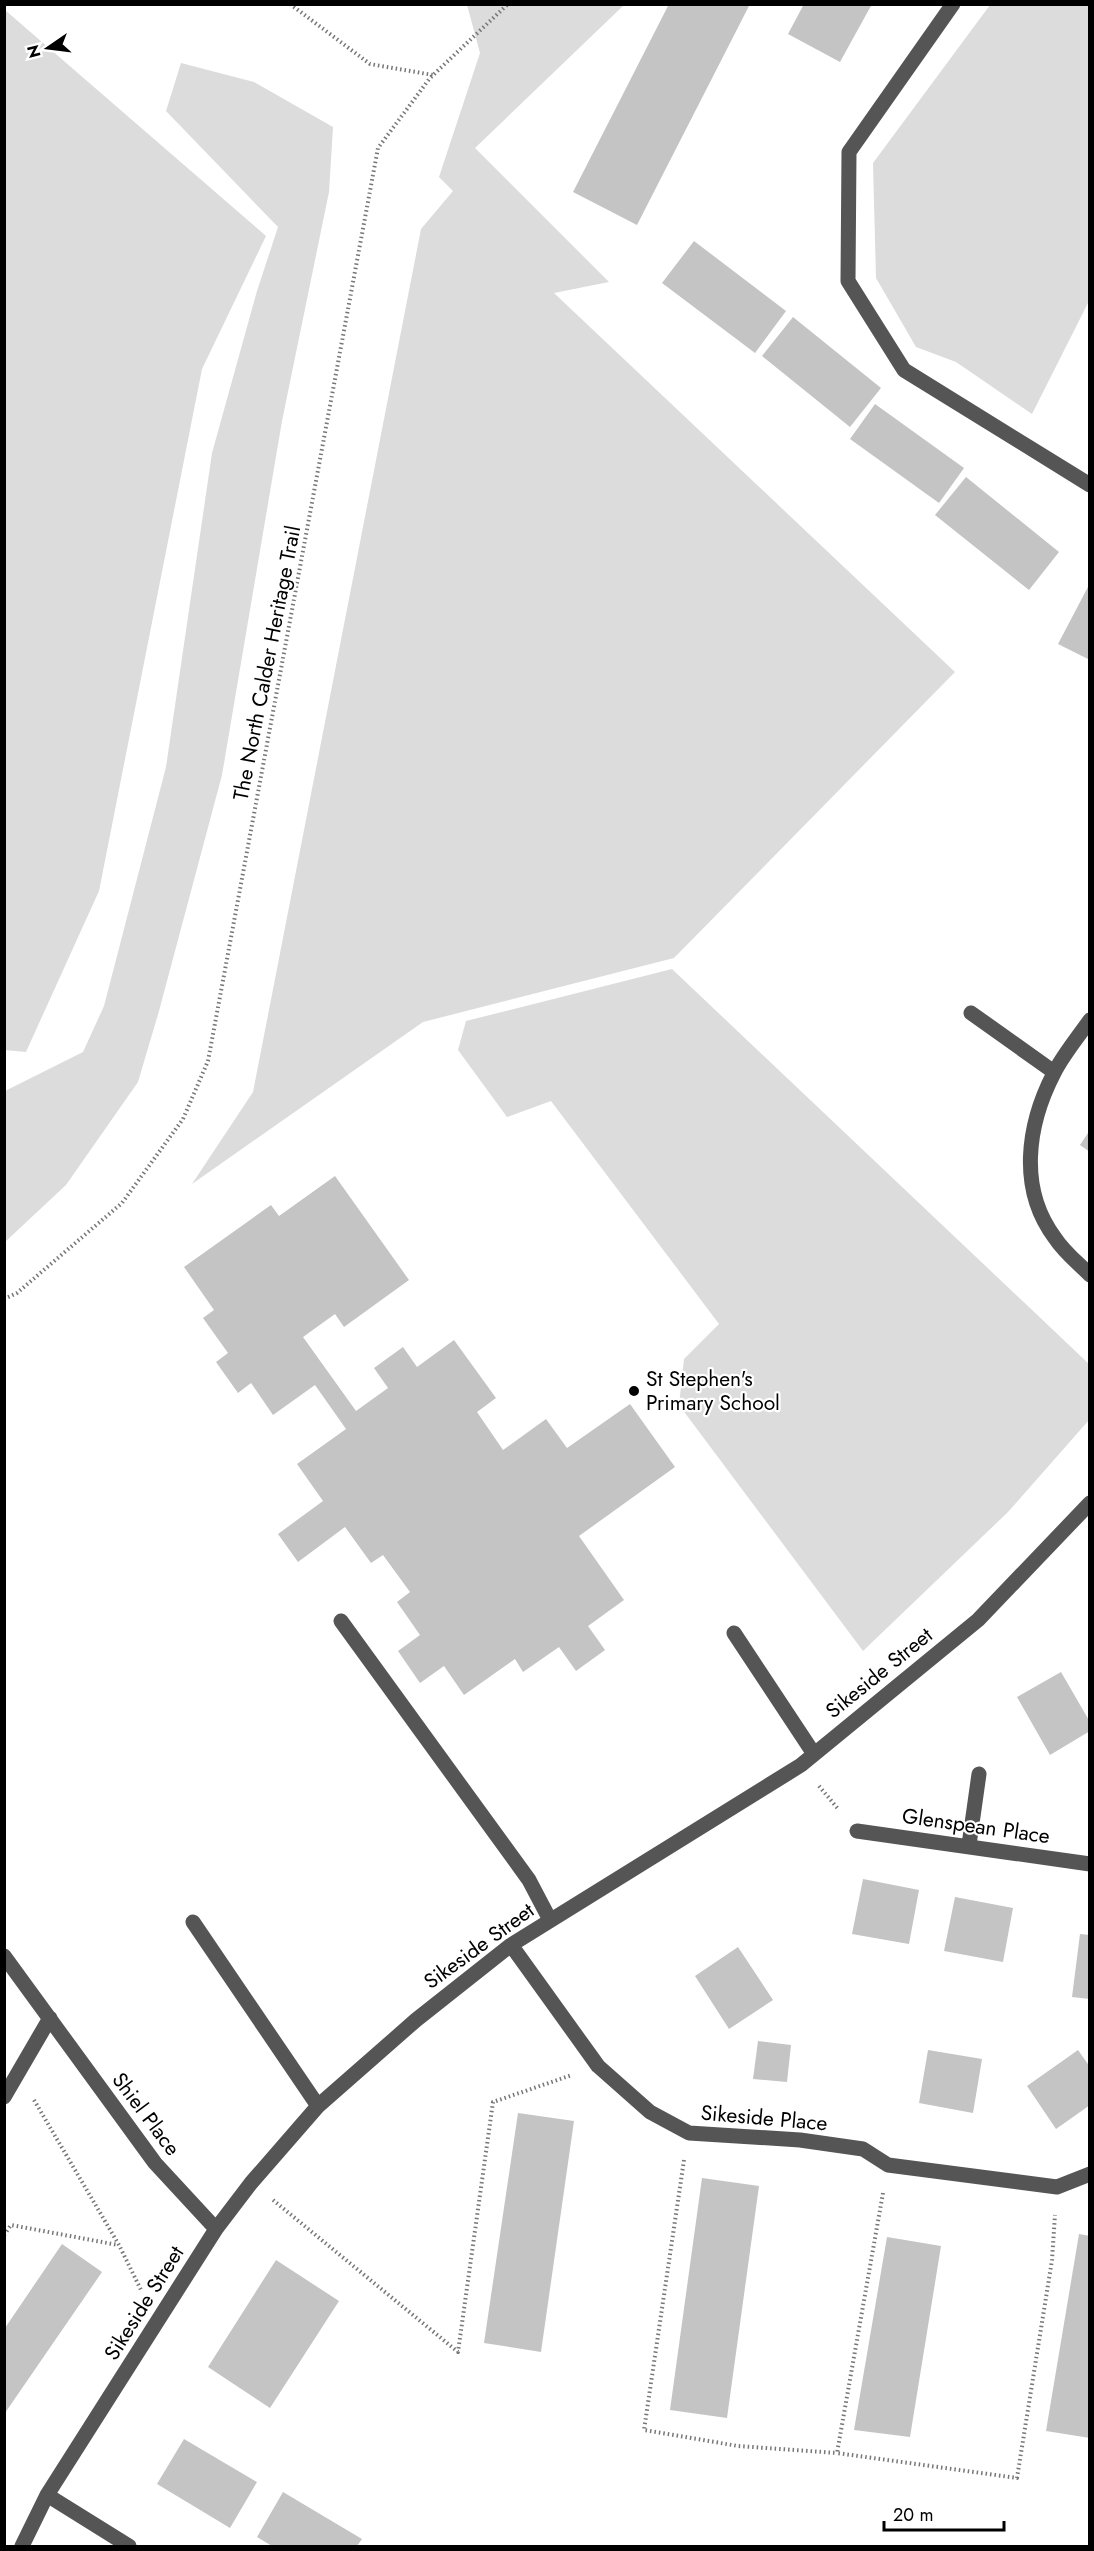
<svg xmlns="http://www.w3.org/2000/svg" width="1094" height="2551" viewBox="0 0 1094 2551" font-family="Jost,sans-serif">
<rect width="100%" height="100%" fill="#fff"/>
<!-- green -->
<path fill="#dcdcdc" d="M467 5H624L475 148 609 282 554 293 955 672 674 958 423 1022 192 1184 253 1092 421 229 453 191 439 177 480 53Z
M990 5H1089V301L1032 414 956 362 916 347 876 278 873 163Z
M5 10 266 236 202 369 99 891 26 1052 4 1050Z
M181 63 254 82 333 127 329 192 282 421 222 775 159 1011 138 1082 66 1185 5 1242V1091L83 1052 104 1006 166 767 212 453 257 291 278 227 166 111Z
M672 969 1089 1364V1420L1008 1512 863 1651 679 1405 684 1359 719 1324 551 1101 507 1117 458 1050 466 1021Z"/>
<!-- building -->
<path fill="#c4c4c4" d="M669 4H750L637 225 573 192Z
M804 4H872L840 62 788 34Z
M694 241 786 311 755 353 662 283Z
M793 317 881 388 850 427 762 356Z
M875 404 964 468 939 503 850 439Z
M966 477 1059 552 1029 590 935 515Z
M1090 583V660L1058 644Z
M1090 1130V1152L1080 1145Z
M335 1176 409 1280 344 1327 335 1314 303 1337 356 1411 388 1388 374 1368 403 1347 417 1367 454 1340 496 1398 477 1412 503 1450 546 1419 567 1448 630 1404 675 1467 579 1536 624 1600 588 1626 605 1650 576 1671 559 1647 523 1672 515 1659 464 1695 444 1666 420 1683 398 1651 420 1635 397 1602 410 1592 383 1555 371 1563 345 1527 298 1562 278 1534 323 1501 297 1464 346 1429 315 1385 273 1415 251 1383 238 1393 216 1362 228 1353 203 1318 214 1310 184 1267 271 1205 279 1216Z
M1061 1672 1090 1722V1731L1050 1755 1017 1697Z
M863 1879 919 1890 909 1944 852 1934Z
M955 1897 1013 1908 1003 1962 944 1951Z
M1080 1934 1090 1935V1999L1072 1997Z
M738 1947 773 2000 729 2029 695 1976Z
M758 2041 791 2045 787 2082 753 2079Z
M928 2050 982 2059 973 2113 919 2103Z
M1078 2050 1090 2067V2105L1056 2129 1027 2086Z
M518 2113 574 2121 541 2352 484 2343Z
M702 2178 759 2186 727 2418 670 2410Z
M1079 2234 1090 2236V2438L1046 2431Z
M887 2237 941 2246 910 2437 854 2430Z
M62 2244 102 2272 5 2413V2328Z
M276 2260 339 2301 270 2408 208 2367Z
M184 2439 257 2482 230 2528 157 2484Z
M283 2492 362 2539 357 2546H272L257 2537Z"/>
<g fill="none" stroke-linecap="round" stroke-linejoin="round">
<!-- path -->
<path stroke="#777" stroke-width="4" stroke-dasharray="1.5 3" stroke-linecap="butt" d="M290 4 370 64 433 75
M4 1299 17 1293 122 1203 183 1119 208 1061 378 148 430 78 508 4
M819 1786 839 1810
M34 2100 119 2245 142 2292
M684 2160 644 2430 738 2446 837 2453
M883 2193 837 2453 1017 2478 1052 2260 1055 2215
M273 2200 458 2352 493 2102 572 2075
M4 2235 11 2225 118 2245"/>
<!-- minor -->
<path stroke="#555" stroke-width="15" d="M953 4 849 152 848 281 904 370 1090 485
M971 1013 1054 1072
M1090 1020C1078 1037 1063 1055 1054 1073 1027 1125 1018 1189 1055 1238 1064 1252 1078 1263 1090 1275
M341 1621 529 1880 550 1920
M734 1633 814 1754
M857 1831 1090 1864
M969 1845 979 1774
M193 1922 318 2106
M511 1945 598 2066 650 2112 689 2133 800 2140 863 2149 888 2165 1057 2187 1090 2174
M4 1956 155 2163 216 2229
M4 2097 50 2018
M47 2495 129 2546
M22 2546 47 2495 216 2229 251 2183 318 2106 416 2020 511 1945 801 1765 978 1620 1090 1503"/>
</g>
<!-- markers -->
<circle fill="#000" stroke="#fff" stroke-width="2" cx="634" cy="1391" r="6"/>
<g text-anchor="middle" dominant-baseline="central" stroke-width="4.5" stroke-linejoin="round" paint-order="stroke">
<!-- street labels -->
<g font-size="21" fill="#000" stroke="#fff">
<text transform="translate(267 663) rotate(-79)">The North Calder Heritage Trail</text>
<text transform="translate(879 1673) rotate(-39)">Sikeside Street</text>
<text transform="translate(976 1826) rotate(8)">Glenspean Place</text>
<text transform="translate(479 1946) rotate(-36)">Sikeside Street</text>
<text transform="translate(146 2114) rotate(53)">Shiel Place</text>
<text transform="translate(764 2118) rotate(5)">Sikeside Place</text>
<text transform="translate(144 2303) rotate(-58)">Sikeside Street</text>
</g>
<!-- poi labels -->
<g font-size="21" fill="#000" stroke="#fff" text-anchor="start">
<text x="646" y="1379">St Stephen's<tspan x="646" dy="24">Primary School</tspan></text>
</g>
</g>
<!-- border -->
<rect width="1094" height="2551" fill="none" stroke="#000000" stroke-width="12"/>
<!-- north arrow -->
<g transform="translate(48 48) rotate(256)" stroke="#ffffff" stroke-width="4.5" paint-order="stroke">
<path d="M0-4.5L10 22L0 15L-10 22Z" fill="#000000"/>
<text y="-9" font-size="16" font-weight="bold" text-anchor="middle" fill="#000000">N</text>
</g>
<!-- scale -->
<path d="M884 2521v9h120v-9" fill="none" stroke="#000000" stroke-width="3"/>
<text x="893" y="2521" font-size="18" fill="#000000" stroke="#ffffff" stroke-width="4.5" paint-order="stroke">20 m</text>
</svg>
